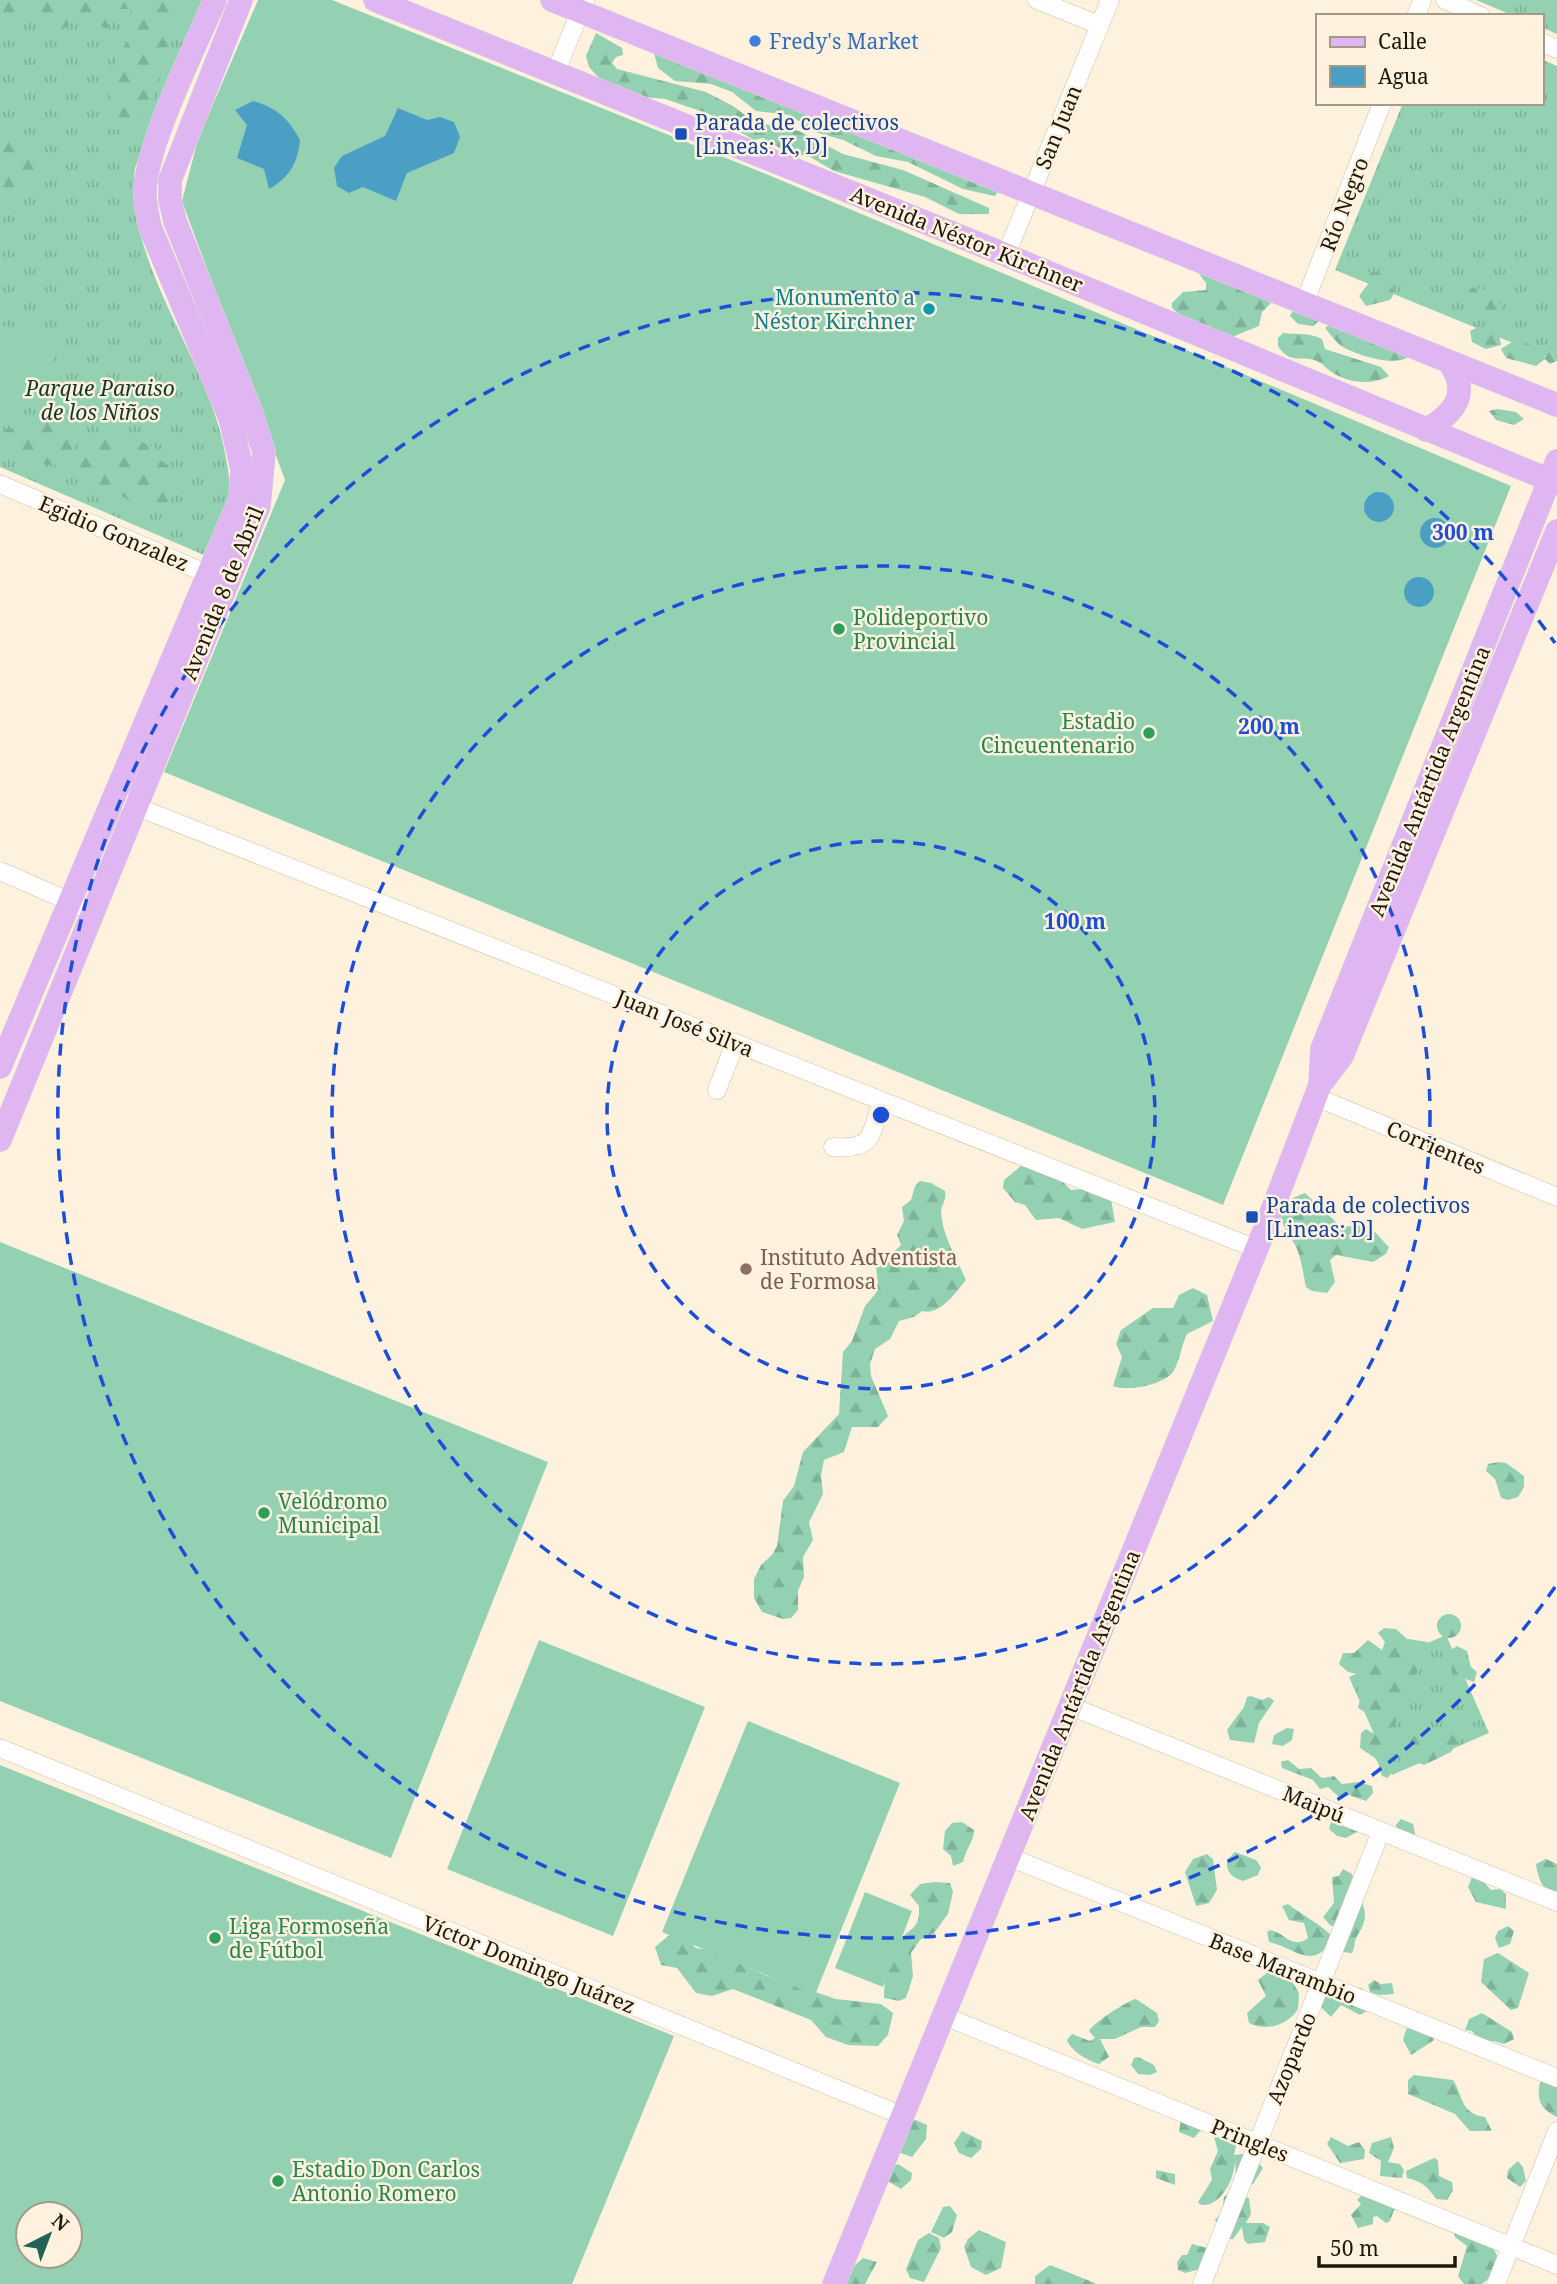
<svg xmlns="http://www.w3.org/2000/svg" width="1557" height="2284" viewBox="0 0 1557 2284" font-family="'Noto Serif',serif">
<defs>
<pattern id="grass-tufts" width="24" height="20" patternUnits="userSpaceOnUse" patternTransform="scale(1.75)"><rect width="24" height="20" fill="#94d1b3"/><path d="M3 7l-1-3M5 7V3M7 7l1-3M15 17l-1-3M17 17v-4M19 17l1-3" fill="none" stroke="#7fb399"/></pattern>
<pattern id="forest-firs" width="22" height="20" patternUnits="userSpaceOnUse" patternTransform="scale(1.75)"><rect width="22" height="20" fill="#94d1b3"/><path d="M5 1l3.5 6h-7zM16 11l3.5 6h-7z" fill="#7fb399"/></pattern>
</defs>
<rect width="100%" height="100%" fill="#fef2df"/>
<!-- grass -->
<path fill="url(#grass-tufts)" d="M0 0H202L135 168C124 263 206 355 224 448 227 463 231 481 229 496 226 515 212 537 204 555L0 467Z
M1476 0H1557V34L1541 27V16H1514Z
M1541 59 1557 66V361L1335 270 1403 103H1541Z
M1446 1635 1489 1733 1392 1775 1349 1677Z"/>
<!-- forest -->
<path fill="url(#forest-firs)" d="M0 0H18L12 18 0 30Z
M25 0H193C189 14 173 24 170 37 161 73 157 120 112 130 106 114 115 99 106 84 115 60 131 39 135 14L129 9H114L107 29 81 16 63 29 49 30 25 10Z
M596 33 622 48 623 55 616 57 612 63 617 69 706 92 733 106 754 122 799 131 843 154 903 170 989 208V214H959L925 197 834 171 810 157 783 150 763 138 754 140 709 114 665 99 643 97 599 78 589 67 586 56Z
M654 53 995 187 997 194 994 196 963 189 908 162 876 156 843 140 815 132 790 115 756 111 732 92 711 84 675 81 658 68Z
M29 139 42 158C32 182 26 190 0 195V140Z
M1197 271 1272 302 1262 312 1259 326 1232 337 1186 321 1172 308V303L1183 292 1206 290V283Z
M1369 272 1380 273 1392 282 1394 294 1390 300 1366 306 1359 296 1368 284 1365 278Z
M1471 288C1487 288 1493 295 1502 307L1499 318 1487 319 1472 307 1466 297Z
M1293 310 1319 321 1313 326 1298 324 1290 316Z
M1331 323 1408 357C1394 367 1356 355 1341 346 1335 341 1330 334 1325 328Z
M1480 326 1499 334 1501 345 1486 349 1472 342 1470 331Z
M1283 333C1298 335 1308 332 1322 339L1325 349 1381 367 1389 376C1371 386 1347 383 1330 371 1326 368 1322 363 1317 361 1301 354 1291 366 1278 346V338Z
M1515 340 1535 346 1545 357 1557 343V361L1550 364 1545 359 1536 366 1506 358 1501 349Z
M1497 409 1516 412 1524 419 1514 425 1496 420 1489 411Z
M57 420 74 432C73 439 77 452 71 458 51 476 10 455 0 435L7 428H31Z
M121 433 153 447 162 461 175 470V486L165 510 143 508 116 493 93 489 77 467 87 440 105 434Z
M1021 1166 1056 1175 1071 1190 1082 1189 1111 1199 1115 1222 1082 1229 1059 1218 1036 1220 1025 1205 1015 1202 1003 1188 1004 1180Z
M920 1181 931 1183 945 1191C947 1200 941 1205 941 1212 943 1238 956 1256 966 1280 956 1292 940 1316 922 1311L914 1317 899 1321 890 1339 875 1349 870 1364 871 1376 888 1416 878 1427H852L844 1452 824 1460 821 1476 823 1494 809 1522 813 1540 803 1557 804 1577 798 1591V1610L791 1618 783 1619 762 1612 754 1598V1579L761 1565 772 1555 777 1546 783 1501 794 1486 803 1452 839 1414 843 1352 852 1341 865 1306 876 1293 878 1282 876 1268 901 1245 897 1235 904 1221 902 1207 911 1200 915 1186Z
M1305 1193 1339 1225C1348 1229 1353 1224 1362 1224 1372 1225 1382 1241 1389 1247L1386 1254 1373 1262 1336 1255 1330 1260 1335 1282 1327 1293 1312 1291 1306 1287C1303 1273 1301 1255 1294 1243 1279 1218 1268 1206 1305 1193Z
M1193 1288 1207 1295 1213 1321 1187 1334C1181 1346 1180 1361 1173 1372 1163 1385 1127 1392 1113 1386L1122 1357 1116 1344 1121 1330 1153 1308H1173L1179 1295Z
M1498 1462 1506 1463 1524 1476V1487L1518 1497 1508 1500 1501 1498 1495 1479 1486 1471 1488 1464Z
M1437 1626a12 12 0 1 1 24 0a12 12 0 1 1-24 0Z
M1384 1628 1396 1629 1407 1639 1428 1642C1426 1652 1420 1660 1418 1669 1412 1688 1421 1704 1399 1714L1394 1728H1390L1358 1708C1362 1687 1371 1702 1362 1675L1348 1672 1339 1664 1343 1653H1354L1368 1640 1382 1650 1385 1642 1378 1633Z
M1457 1646 1467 1651 1471 1667 1477 1672 1474 1682 1452 1674 1451 1650Z
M1251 1696 1262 1700 1269 1697 1274 1701 1259 1723 1254 1743 1230 1740 1227 1730 1244 1707 1247 1697Z
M1451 1715 1458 1719 1455 1726 1459 1740 1451 1752 1424 1765 1410 1760C1404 1736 1417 1730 1439 1732L1445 1719Z
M1287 1728 1294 1729 1292 1740 1283 1746 1272 1744 1274 1735Z
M1366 1729 1390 1743 1389 1769 1392 1772 1388 1778 1382 1776C1376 1754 1377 1760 1360 1748L1361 1733Z
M1288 1760 1299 1769 1311 1768 1322 1778 1334 1776 1342 1784 1358 1782 1372 1786 1373 1793 1366 1801 1349 1795 1339 1797 1328 1787 1320 1789 1313 1780 1282 1768 1281 1762Z
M1326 1812 1359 1831 1346 1838 1337 1836 1329 1829 1331 1822Z
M1401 1819 1413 1824 1416 1838 1398 1832 1396 1825Z
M962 1822 974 1830C974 1842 965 1850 963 1862L953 1866 951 1856 943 1849 945 1831 952 1823Z
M1235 1852 1256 1860 1261 1867 1258 1875 1243 1881C1231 1877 1226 1872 1227 1860Z
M1207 1854 1213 1859 1217 1890 1209 1903 1196 1906 1185 1872 1193 1859Z
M1546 1859 1557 1864V1891C1541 1893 1538 1876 1536 1864Z
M1343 1869 1352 1874 1354 1881 1335 1925 1331 1926 1323 1917 1334 1903 1332 1877 1339 1876Z
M1472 1877H1479L1491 1890 1500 1889 1506 1894V1909L1476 1902 1468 1887Z
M935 1882 950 1883 953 1892 948 1914 934 1933 920 1940 911 1953 913 1976 906 1998 899 2001 884 1998C884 1979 887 1959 898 1943 909 1926 920 1932 919 1906L910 1895 920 1884Z
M1362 1903C1368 1916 1364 1925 1357 1936 1354 1941 1355 1947 1352 1953L1343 1952 1338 1946Z
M1288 1904C1303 1916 1318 1922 1333 1937 1314 1973 1296 1948 1269 1942L1267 1932 1270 1930C1285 1933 1293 1950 1308 1938L1304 1923 1289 1920 1282 1906Z
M1508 1926 1514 1931 1510 1944 1499 1948 1495 1938 1498 1931Z
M673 1932 686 1937 696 1948 710 1950 765 1975 836 1999 881 2004 893 2013 888 2035 878 2046 848 2045 826 2037 811 2020 733 1989 712 1996 696 1993 677 1968 661 1965 655 1947Z
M1498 1953 1529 1973 1518 2008 1511 2010 1481 1982 1484 1959Z
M1268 1972 1290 1978 1299 1993 1298 2009C1288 2025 1266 2032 1249 2023L1247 2013 1266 1996 1258 1980Z
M1374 1980 1381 1984 1392 1983 1394 1994 1379 1995 1370 1992 1368 1985Z
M1347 1986 1362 1988 1366 1995 1367 2011 1360 2015 1341 2005 1331 2017 1320 2006 1322 1999Z
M1136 1999 1157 2013 1159 2021 1155 2027H1141L1115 2039H1100L1109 2057 1099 2064C1088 2061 1070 2050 1067 2040L1072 2034 1090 2041 1095 2038 1089 2031C1093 2023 1127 2001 1136 1999Z
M1482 2013 1512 2032 1514 2039 1504 2044 1494 2041 1483 2044 1472 2031 1465 2030 1469 2019Z
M1414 2019 1435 2034 1433 2041 1411 2055 1403 2040 1406 2030Z
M1138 2057 1154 2065 1157 2072 1150 2075 1138 2074 1131 2065 1134 2058Z
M1414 2075 1453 2080C1463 2095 1460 2114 1485 2117L1492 2131H1470L1455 2114 1408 2094V2080Z
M1547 2079 1557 2082V2117C1541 2109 1536 2101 1540 2082Z
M1191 2111 1210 2123 1212 2130 1213 2124C1241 2129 1239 2131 1234 2155L1250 2153 1263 2168 1253 2184 1241 2187 1236 2181 1235 2157C1236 2176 1222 2207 1201 2205L1198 2202 1212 2180 1210 2169 1218 2151 1212 2130H1201L1194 2138 1179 2132 1181 2117Z
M916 2120 927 2125 926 2139 912 2157 895 2151 907 2122Z
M962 2131 982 2141 981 2149 971 2158 959 2153 954 2143Z
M1331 2137 1348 2146 1359 2142 1365 2150 1364 2159 1340 2163 1327 2144Z
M1391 2137 1394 2148 1388 2162 1400 2164 1404 2170 1402 2178 1380 2176 1381 2161 1369 2153 1372 2143Z
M1434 2158 1438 2160 1439 2176 1452 2182 1453 2190 1447 2200 1436 2199C1428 2187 1423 2182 1407 2178L1406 2171Z
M1518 2161 1523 2167 1526 2181 1520 2187 1507 2178 1508 2170Z
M898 2164 912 2173 911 2180 901 2189 886 2180 888 2170Z
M1156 2170 1175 2174V2185L1156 2178Z
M1231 2191 1249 2198 1251 2214 1246 2223H1263L1270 2227 1265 2242 1248 2244 1244 2240 1242 2227 1233 2239H1225L1215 2220 1222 2212 1224 2197Z
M1366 2191 1415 2213 1408 2215 1398 2209 1394 2210 1390 2221 1386 2223 1377 2216 1373 2217V2224L1358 2228 1351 2215 1361 2204 1357 2200Z
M950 2206 957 2215 952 2232 944 2238 931 2232 943 2207Z
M1452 2224 1478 2229 1473 2241 1483 2237C1501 2253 1504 2267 1482 2284H1464L1458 2276 1467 2246 1455 2237Z
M979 2230 1006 2242 1001 2268 986 2275 971 2267 964 2247 968 2239Z
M929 2233 939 2238 941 2248 924 2282 910 2278 906 2269 918 2240Z
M1192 2244 1207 2248 1204 2268 1185 2273 1178 2270 1177 2262 1182 2255H1187Z
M863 2258 877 2262 865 2284H834Z
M1050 2265 1095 2283 1096 2284H1035V2276Z"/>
<!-- pitch -->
<path fill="#94d1b3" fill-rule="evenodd" d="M258 0H332L766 174 1511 486 1223 1205 164 772 285 480 182 201 198 139Z
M0 326C24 326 55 343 56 368L48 379 0 405Z
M0 1242 548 1462 391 1858 0 1701Z
M539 1640 705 1707 613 1936 447 1869Z
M748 1721 900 1783 815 1995 662 1932Z
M0 1765 674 2036 572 2284H0ZM28 2214H70V2256H28Z
M865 1892 912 1911 883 1987 835 1968Z"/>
<!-- water -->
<path fill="#4c9fc4" d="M253 101C277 108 288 118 300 140 298 163 289 178 269 189L264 169 237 158 247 125 235 110Z
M398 108 427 120 440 117 454 122 460 137 454 153 407 173 396 201 363 187 349 193 337 186 334 168 342 156 385 136Z
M1364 507a15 15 0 1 1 30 0a15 15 0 1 1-30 0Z
M1420 533a15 15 0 1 1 30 0a15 15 0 1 1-30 0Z
M1404 592a15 15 0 1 1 30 0a15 15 0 1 1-30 0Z"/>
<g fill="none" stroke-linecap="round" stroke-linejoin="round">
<!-- minor casing -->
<g stroke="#d2c0a1" stroke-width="19">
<path id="minor" d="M1037 0 1099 25
M1445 0 1481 16
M1416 16 1422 0
M1541 42 1557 49
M556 71 585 0
M1006 255 1110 0
M1304 304 1382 103
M0 484 219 579
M127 803 1257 1249
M0 871 80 906
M717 1090 735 1043
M1316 1097 1557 1197
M833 1147C875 1150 870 1135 882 1101
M1070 1706 1557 1902
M0 1748 903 2116
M1009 1857 1557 2078
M944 2016 1557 2265
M1202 2284 1381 1831
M1496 2284 1557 2131"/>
</g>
<!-- major casing -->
<g stroke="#dbdad8" stroke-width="24">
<path id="major" d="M375 0 1006 255 1557 483
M552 0 1557 405
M1426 430C1455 413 1471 393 1449 362
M0 1067 240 499 242 469 230 418 150 227C148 217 145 205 145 195 143 151 196 45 215 0
M1320 1085 1322 1049 1557 461
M0 1140 259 506 264 452 251 412 175 221 170 200V180L241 0
M834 2284 1266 1226 1320 1085 1342 1056 1557 531"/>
</g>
<!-- minor -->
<use href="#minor" stroke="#fff" stroke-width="18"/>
<!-- major -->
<use href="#major" stroke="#dfb6f1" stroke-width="23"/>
</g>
<!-- distance rings -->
<g fill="none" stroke="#1d4ed8" stroke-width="3.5" stroke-dasharray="12 9">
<circle cx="881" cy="1115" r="274"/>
<circle cx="881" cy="1115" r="549"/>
<path d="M1555 1587A823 823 0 1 1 1555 643"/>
</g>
<!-- markers -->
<circle fill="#3f7fe0" stroke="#fef2df" stroke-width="2.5" cx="755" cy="41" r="7"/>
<g fill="#1a4fb4" stroke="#fef2df" stroke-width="2.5">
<rect x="674" y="127" width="14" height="14" rx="3.5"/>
<rect x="1245" y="1210" width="14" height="14" rx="3.5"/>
</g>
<circle fill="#0f9aa8" stroke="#fef2df" stroke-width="2.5" cx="929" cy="309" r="7"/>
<g fill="#2e9e5b" stroke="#fef2df" stroke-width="2.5">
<circle cx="839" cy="629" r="7"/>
<circle cx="1149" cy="733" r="7"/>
<circle cx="264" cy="1513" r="7"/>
<circle cx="215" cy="1938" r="7"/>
<circle cx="278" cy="2181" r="7"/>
</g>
<circle fill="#8d6e63" stroke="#fef2df" stroke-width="2.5" cx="746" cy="1269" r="7"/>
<g text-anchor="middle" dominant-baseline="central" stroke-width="5" stroke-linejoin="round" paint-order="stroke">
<!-- shop labels -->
<g font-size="21" fill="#366cbe" stroke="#fef2df" text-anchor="start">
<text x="769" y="41">Fredy's Market</text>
</g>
<!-- transit labels -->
<g font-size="21" fill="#164399" stroke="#fef2df" text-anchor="start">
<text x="695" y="122">Parada de colectivos<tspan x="695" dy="24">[Lineas: K, D]</tspan></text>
<text x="1266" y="1205">Parada de colectivos<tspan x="1266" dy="24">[Lineas: D]</tspan></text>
</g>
<!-- street labels -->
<g font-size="21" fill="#1e170b" stroke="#fef2df">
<text transform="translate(1058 127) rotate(-68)">San Juan</text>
<text transform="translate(1344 204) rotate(-69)">Río Negro</text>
<text transform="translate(967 239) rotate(22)">Avenida Néstor Kirchner</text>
<text transform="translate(114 533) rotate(23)">Egidio Gonzalez</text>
<text transform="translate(222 593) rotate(-68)">Avenida 8 de Abril</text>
<text transform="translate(1429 781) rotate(-68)">Avenida Antártida Argentina</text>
<text transform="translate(685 1023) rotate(22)">Juan José Silva</text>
<text transform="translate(1436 1147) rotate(23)">Corrientes</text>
<text transform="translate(1079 1685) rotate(-68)">Avenida Antártida Argentina</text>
<text transform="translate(1314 1804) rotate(22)">Maipú</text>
<text transform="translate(529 1964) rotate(22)">Víctor Domingo Juárez</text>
<text transform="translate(1283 1968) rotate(22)">Base Marambio</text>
<text transform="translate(1291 2058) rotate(-68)">Azopardo</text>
<text transform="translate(1250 2140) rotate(22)">Pringles</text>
</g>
<!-- culture labels -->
<g font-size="21" fill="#0d838f" stroke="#fef2df" text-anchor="end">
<text x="915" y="297">Monumento a<tspan x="915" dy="24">Néstor Kirchner</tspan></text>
</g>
<!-- park labels -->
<g font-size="21" font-style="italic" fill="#153929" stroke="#fef2df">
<text x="100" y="388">Parque Paraiso<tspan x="100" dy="24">de los Niños</tspan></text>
</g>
<!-- leisure labels -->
<g font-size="21" fill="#27864d" stroke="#fef2df" text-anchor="start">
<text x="853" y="617">Polideportivo<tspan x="853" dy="24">Provincial</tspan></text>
<text x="1135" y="721" text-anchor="end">Estadio<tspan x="1135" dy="24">Cincuentenario</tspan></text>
<text x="278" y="1501">Velódromo<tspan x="278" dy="24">Municipal</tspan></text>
<text x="229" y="1926">Liga Formoseña<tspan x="229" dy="24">de Fútbol</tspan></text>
<text x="292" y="2169">Estadio Don Carlos<tspan x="292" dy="24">Antonio Romero</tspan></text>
</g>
<!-- education labels -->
<g font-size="21" fill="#785e54" stroke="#fef2df" text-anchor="start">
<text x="760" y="1257">Instituto Adventista<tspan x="760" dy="24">de Formosa</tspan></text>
</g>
</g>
<circle cx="881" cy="1115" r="10" fill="#1d4ed8" stroke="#fef2df" stroke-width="3.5"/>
<g font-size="21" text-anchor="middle" font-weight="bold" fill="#1d4ed8" stroke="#fef2df" stroke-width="5" stroke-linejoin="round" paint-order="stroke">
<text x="1463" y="540">300 m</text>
<text x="1269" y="734">200 m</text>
<text x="1075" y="929">100 m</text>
</g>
<!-- legend -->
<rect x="1316" y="14" width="228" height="91" fill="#fef2df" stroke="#a49a8a" stroke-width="2"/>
<rect x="1330" y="37" width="35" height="10" fill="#dfb6f1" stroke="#a49a8a" stroke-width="2"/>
<text x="1378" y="49" font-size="21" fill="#1e170b">Calle</text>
<rect x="1330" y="66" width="35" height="21" fill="#4c9fc4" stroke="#a49a8a" stroke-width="2"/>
<text x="1378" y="84" font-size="21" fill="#1e170b">Agua</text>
<!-- north arrow -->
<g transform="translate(49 2235) rotate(42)"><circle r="33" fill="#fef2df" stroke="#a49a8a" stroke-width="2"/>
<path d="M0-5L12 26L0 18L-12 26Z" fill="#1f6456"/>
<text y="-10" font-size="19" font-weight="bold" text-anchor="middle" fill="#1e170b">N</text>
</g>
<!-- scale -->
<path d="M1319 2256v10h136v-10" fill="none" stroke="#1e170b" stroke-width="3.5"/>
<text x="1330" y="2256" font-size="21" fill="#1e170b" stroke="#fef2df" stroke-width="5" paint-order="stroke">50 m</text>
</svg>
